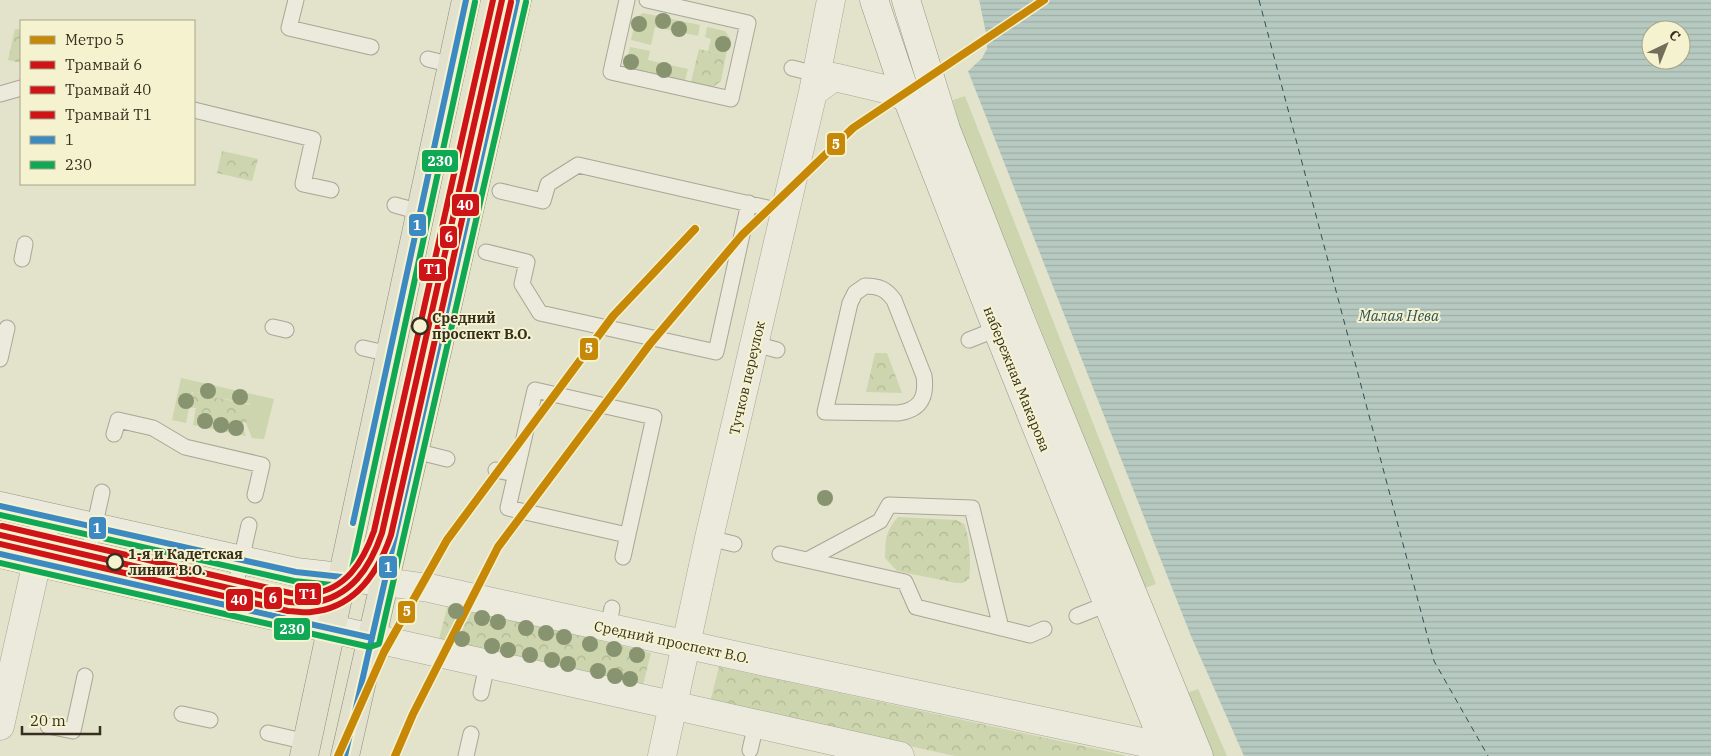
<svg xmlns="http://www.w3.org/2000/svg" width="1711" height="756" viewBox="0 0 1711 756" font-family="'IBM Plex Serif',serif">
<defs>
<pattern id="forest-crowns" width="20" height="18" patternUnits="userSpaceOnUse" patternTransform="scale(1.25)"><rect width="20" height="18" fill="#ccd5ad"/><path d="M2 6a3 3 0 1 1 6 0M12 15a3 3 0 1 1 6 0" fill="none" stroke="#b0b794"/></pattern>
<pattern id="water-rules" width="6" height="5" patternUnits="userSpaceOnUse" patternTransform="scale(1.25)"><rect width="6" height="5" fill="#b7cac1"/><path d="M0 2.5h6" fill="none" stroke="#9eaea5"/></pattern>
</defs>
<rect width="100%" height="100%" fill="#e3e2cb"/>
<!-- grass -->
<path fill="#ccd5ad" d="M643 13 700 25 698 36 655 27 651 45 631 40 636 18Z
M707 27 725 31 730 38 726 55 708 51 711 39 705 37Z
M630 47 650 51 648 60 688 69 685 81 631 69 627 62Z
M965 96 1156 584 1145 588 959 126 953 100Z
M181 378 274 399 264 439 252 438 246 423 250 404 192 392 186 423 172 420Z
M195 413 241 422 246 436 193 425Z
M1198 689 1227 756H1213L1187 693Z"/>
<!-- forest -->
<path fill="url(#forest-crowns)" d="M15 29 21 30V63L8 60Z
M699 49 726 55 721 81 713 87 691 82Z
M222 151 258 159 252 181 217 173Z
M875 353H887L902 393 866 392Z
M193 392 250 405 246 423 195 413 196 408 189 407Z
M898 517 956 520 964 524C970 537 971 564 969 579L963 583H956L897 571 885 558C886 538 885 532 898 517Z
M448 604 651 653 642 689 439 639Z
M719 667 1124 755 1125 756H955L710 702Z"/>
<!-- water -->
<path fill="url(#water-rules)" fill-rule="evenodd" d="M979 0H1711V756H1244L1191 636 968 71 982 58 987 39ZM1651 30H1681V60H1651Z"/>
<!-- pier -->
<path fill="#e3e2cb" d="M976 0H979L987 39V49L982 58 968 71 967 69 980 57 984 48 985 39Z"/>
<g fill="none" stroke-linecap="round" stroke-linejoin="round">
<!-- ferry -->
<path stroke="#2c5056" stroke-width="1" stroke-dasharray="6 5" stroke-linecap="butt" d="M1259 0 1434 661 1488 756"/>
<!-- service casing -->
<g stroke="#a8a695" stroke-width="17">
<path id="service" d="M296 0 289 28 371 47
M627 0 611 72 731 99 748 23 647 0
M428 59 452 65
M792 68 816 74
M0 94 21 88
M194 110 313 139 303 184 331 190
M500 191 543 201 548 184 578 165 785 212
M395 205 420 212
M486 252 527 262 522 284 540 313 716 352 749 203
M22 259 25 244
M865 286C879 286 886 289 894 300L924 376C927 398 920 410 898 413L825 412 850 303 855 293Z
M273 327 286 330
M969 340 1002 327
M755 344 777 350
M363 348 390 354
M0 359 7 328
M114 434 118 420 153 428 185 447 262 465 255 495
M415 451 447 459
M496 470 515 474
M709 538 734 544
M780 554 905 582 916 607 1030 635 1044 629
M623 557 654 417 535 390 508 508 627 535
M807 560 880 521 889 505 972 508 1001 628
M84 573 102 492
M231 605 249 525
M1077 616 1107 604
M608 628 612 608
M481 693 487 665
M182 714 210 720
M48 726 73 731 85 676
M268 733 307 742
M750 750 756 724
M466 756 471 734"/>
</g>
<!-- minor casing -->
<g stroke="#a8a695" stroke-width="29">
<path id="minor" d="M813 92 834 77 889 90 907 98
M0 726 47 517
M662 756 709 538 813 92 831 0"/>
</g>
<!-- tertiary casing -->
<g stroke="#a8a695" stroke-width="29">
<path id="tertiary" d="M385 582 429 588 770 663 1165 747 1184 753
M372 638 900 756"/>
</g>
<!-- secondary casing -->
<g stroke="#989584" stroke-width="29">
<path id="secondary" d="M874 0 907 98 997 329 1169 756
M906 0 946 129 1021 320 1199 756
M0 506 296 572 385 582
M0 554 372 638"/>
</g>
<!-- primary casing -->
<g stroke="#8d8b7b" stroke-width="29">
<path id="primary" d="M304 756 466 0
M345 756 517 0"/>
</g>
<!-- service -->
<use href="#service" stroke="#ebeadd" stroke-width="15"/>
<!-- minor -->
<use href="#minor" stroke="#ebeadd" stroke-width="28"/>
<!-- tertiary -->
<use href="#tertiary" stroke="#ebeadd" stroke-width="28"/>
<!-- secondary -->
<use href="#secondary" stroke="#ebeadd" stroke-width="28"/>
<!-- primary -->
<use href="#primary" stroke="#e2e1ce" stroke-width="28"/>
<!-- bus-1 casing -->
<g stroke="#f5f2d0" stroke-width="10">
<path id="bus-1" d="M0 506 296 572 342 577
M353 523 466 0
M0 554 372 638
M345 756 517 0"/>
</g>
<!-- bus-2 casing -->
<g stroke="#f5f2d0" stroke-width="10">
<path id="bus-2" d="M0 515 294 581 342 586 349 583 475 2
M0 563 370 647 379 644 526 2"/>
</g>
<!-- bus-1 -->
<use href="#bus-1" stroke="#3d8ac2" stroke-width="6"/>
<!-- bus-2 -->
<use href="#bus-2" stroke="#10a855" stroke-width="6"/>
<!-- tram-1 casing -->
<g stroke="#f5f2d0" stroke-width="10">
<path id="tram-1" d="M0 535 289 602C297 602 305 604 312 603 351 597 370 568 382 533L502 0"/>
</g>
<!-- tram-2 casing -->
<g stroke="#f5f2d0" stroke-width="10">
<path id="tram-2" d="M0 544 288 611C296 611 304 613 311 612 355 608 378 573 391 535L511 2"/>
</g>
<!-- tram-3 casing -->
<g stroke="#f5f2d0" stroke-width="10">
<path id="tram-3" d="M2 526 290 593C297 594 304 595 310 594 346 590 363 562 374 531L493 0"/>
</g>
<!-- tram-1 -->
<use href="#tram-1" stroke="#ce1417" stroke-width="6"/>
<!-- tram-2 -->
<use href="#tram-2" stroke="#ce1417" stroke-width="6"/>
<!-- tram-3 -->
<use href="#tram-3" stroke="#ce1417" stroke-width="6"/>
<!-- metro-1 casing -->
<g stroke="#f5f2d0" stroke-width="11">
<path id="metro-1" d="M338 756 384 652 447 540 613 316 695 229
M395 756 413 714 498 547 650 344 742 235 853 128 1044 0"/>
</g>
<!-- metro-1 -->
<use href="#metro-1" stroke="#c78807" stroke-width="8"/>
</g>
<!-- trees -->
<g fill="#88936f">
<circle cx="663" cy="21" r="8"/>
<circle cx="639" cy="24" r="8"/>
<circle cx="679" cy="29" r="8"/>
<circle cx="723" cy="44" r="8"/>
<circle cx="631" cy="62" r="8"/>
<circle cx="664" cy="70" r="8"/>
<circle cx="208" cy="391" r="8"/>
<circle cx="240" cy="397" r="8"/>
<circle cx="186" cy="401" r="8"/>
<circle cx="205" cy="421" r="8"/>
<circle cx="221" cy="425" r="8"/>
<circle cx="236" cy="428" r="8"/>
<circle cx="825" cy="498" r="8"/>
<circle cx="456" cy="611" r="8"/>
<circle cx="482" cy="618" r="8"/>
<circle cx="498" cy="622" r="8"/>
<circle cx="526" cy="628" r="8"/>
<circle cx="546" cy="633" r="8"/>
<circle cx="564" cy="637" r="8"/>
<circle cx="462" cy="639" r="8"/>
<circle cx="590" cy="644" r="8"/>
<circle cx="492" cy="646" r="8"/>
<circle cx="614" cy="649" r="8"/>
<circle cx="508" cy="650" r="8"/>
<circle cx="530" cy="655" r="8"/>
<circle cx="637" cy="655" r="8"/>
<circle cx="552" cy="660" r="8"/>
<circle cx="568" cy="664" r="8"/>
<circle cx="598" cy="671" r="8"/>
<circle cx="615" cy="676" r="8"/>
<circle cx="630" cy="679" r="8"/>
</g>
<!-- markers -->
<g fill="#f5f2d0" stroke="#362f1d" stroke-width="2.5">
<circle cx="420" cy="326" r="8"/>
<circle cx="115" cy="562" r="8"/>
</g>
<g text-anchor="middle" dominant-baseline="central" stroke-width="4" stroke-linejoin="round" paint-order="stroke">
<!-- stop labels -->
<g font-size="14" font-weight="bold" fill="#362f1d" stroke="#f5f2d0" text-anchor="start">
<text x="432" y="318">Средний<tspan x="432" dy="16">проспект В.О.</tspan></text>
<text x="128" y="554">1-я и Кадетская<tspan x="128" dy="16">линии В.О.</tspan></text>
</g>
<!-- street labels -->
<g font-size="14" fill="#362f1d" stroke="#f5f2d0">
<text transform="translate(747 378) rotate(-77)">Тучков переулок</text>
<text transform="translate(1017 379) rotate(68)">набережная Макарова</text>
<text transform="translate(672 642) rotate(12)">Средний проспект В.О.</text>
</g>
<!-- water labels -->
<g font-size="15" font-style="italic" fill="#2c5056" stroke="#f5f2d0">
<text x="1399" y="315">Малая Нева</text>
</g>
</g>
<g stroke="#f5f2d0" stroke-width="2">
<rect x="826" y="132" width="20" height="24" rx="5" fill="#c78807"/>
<rect x="421" y="149" width="38" height="24" rx="5" fill="#10a855"/>
<rect x="451" y="193" width="29" height="24" rx="5" fill="#ce1417"/>
<rect x="408" y="213" width="19" height="24" rx="5" fill="#3d8ac2"/>
<rect x="439" y="225" width="19" height="24" rx="5" fill="#ce1417"/>
<rect x="418" y="258" width="29" height="24" rx="5" fill="#ce1417"/>
<rect x="579" y="337" width="20" height="24" rx="5" fill="#c78807"/>
<rect x="88" y="516" width="19" height="24" rx="5" fill="#3d8ac2"/>
<rect x="378" y="555" width="20" height="24" rx="5" fill="#3d8ac2"/>
<rect x="294" y="582" width="28" height="24" rx="5" fill="#ce1417"/>
<rect x="263" y="586" width="20" height="24" rx="5" fill="#ce1417"/>
<rect x="225" y="588" width="29" height="24" rx="5" fill="#ce1417"/>
<rect x="397" y="600" width="19" height="24" rx="5" fill="#c78807"/>
<rect x="273" y="617" width="38" height="24" rx="5" fill="#10a855"/>
</g>
<g font-size="14" text-anchor="middle" font-weight="bold" fill="#fff">
<text x="836" y="149">5</text>
<text x="440" y="166">230</text>
<text x="465" y="210">40</text>
<text x="417" y="230">1</text>
<text x="449" y="242">6</text>
<text x="433" y="274">Т1</text>
<text x="589" y="353">5</text>
<text x="97" y="533">1</text>
<text x="388" y="572">1</text>
<text x="308" y="599">Т1</text>
<text x="273" y="603">6</text>
<text x="239" y="605">40</text>
<text x="407" y="616">5</text>
<text x="292" y="634">230</text>
</g>
<!-- legend -->
<rect x="20" y="20" width="175" height="165" fill="#f5f2d0" stroke="#a9a488"/>
<rect x="30" y="36" width="25" height="8" fill="#c78807" stroke="#a9a488"/>
<text x="65" y="45" font-size="15" fill="#362f1d">Метро 5</text>
<rect x="30" y="61" width="25" height="8" fill="#ce1417" stroke="#a9a488"/>
<text x="65" y="70" font-size="15" fill="#362f1d">Трамвай 6</text>
<rect x="30" y="86" width="25" height="8" fill="#ce1417" stroke="#a9a488"/>
<text x="65" y="95" font-size="15" fill="#362f1d">Трамвай 40</text>
<rect x="30" y="111" width="25" height="8" fill="#ce1417" stroke="#a9a488"/>
<text x="65" y="120" font-size="15" fill="#362f1d">Трамвай Т1</text>
<rect x="30" y="136" width="25" height="8" fill="#3d8ac2" stroke="#a9a488"/>
<text x="65" y="145" font-size="15" fill="#362f1d">1</text>
<rect x="30" y="161" width="25" height="8" fill="#10a855" stroke="#a9a488"/>
<text x="65" y="170" font-size="15" fill="#362f1d">230</text>
<!-- north arrow -->
<g transform="translate(1666 45) rotate(43)"><circle r="24" fill="#f5f2d0" stroke="#a9a488"/>
<path d="M0-4L9 19L0 12L-9 19Z" fill="#736e5a"/>
<text y="-8" font-size="14" font-weight="bold" text-anchor="middle" fill="#362f1d">С</text>
</g>
<!-- scale -->
<path d="M22 726v8h78v-8" fill="none" stroke="#362f1d" stroke-width="2.5"/>
<text x="30" y="726" font-size="15" fill="#362f1d" stroke="#f5f2d0" stroke-width="4" paint-order="stroke">20 m</text>
</svg>
